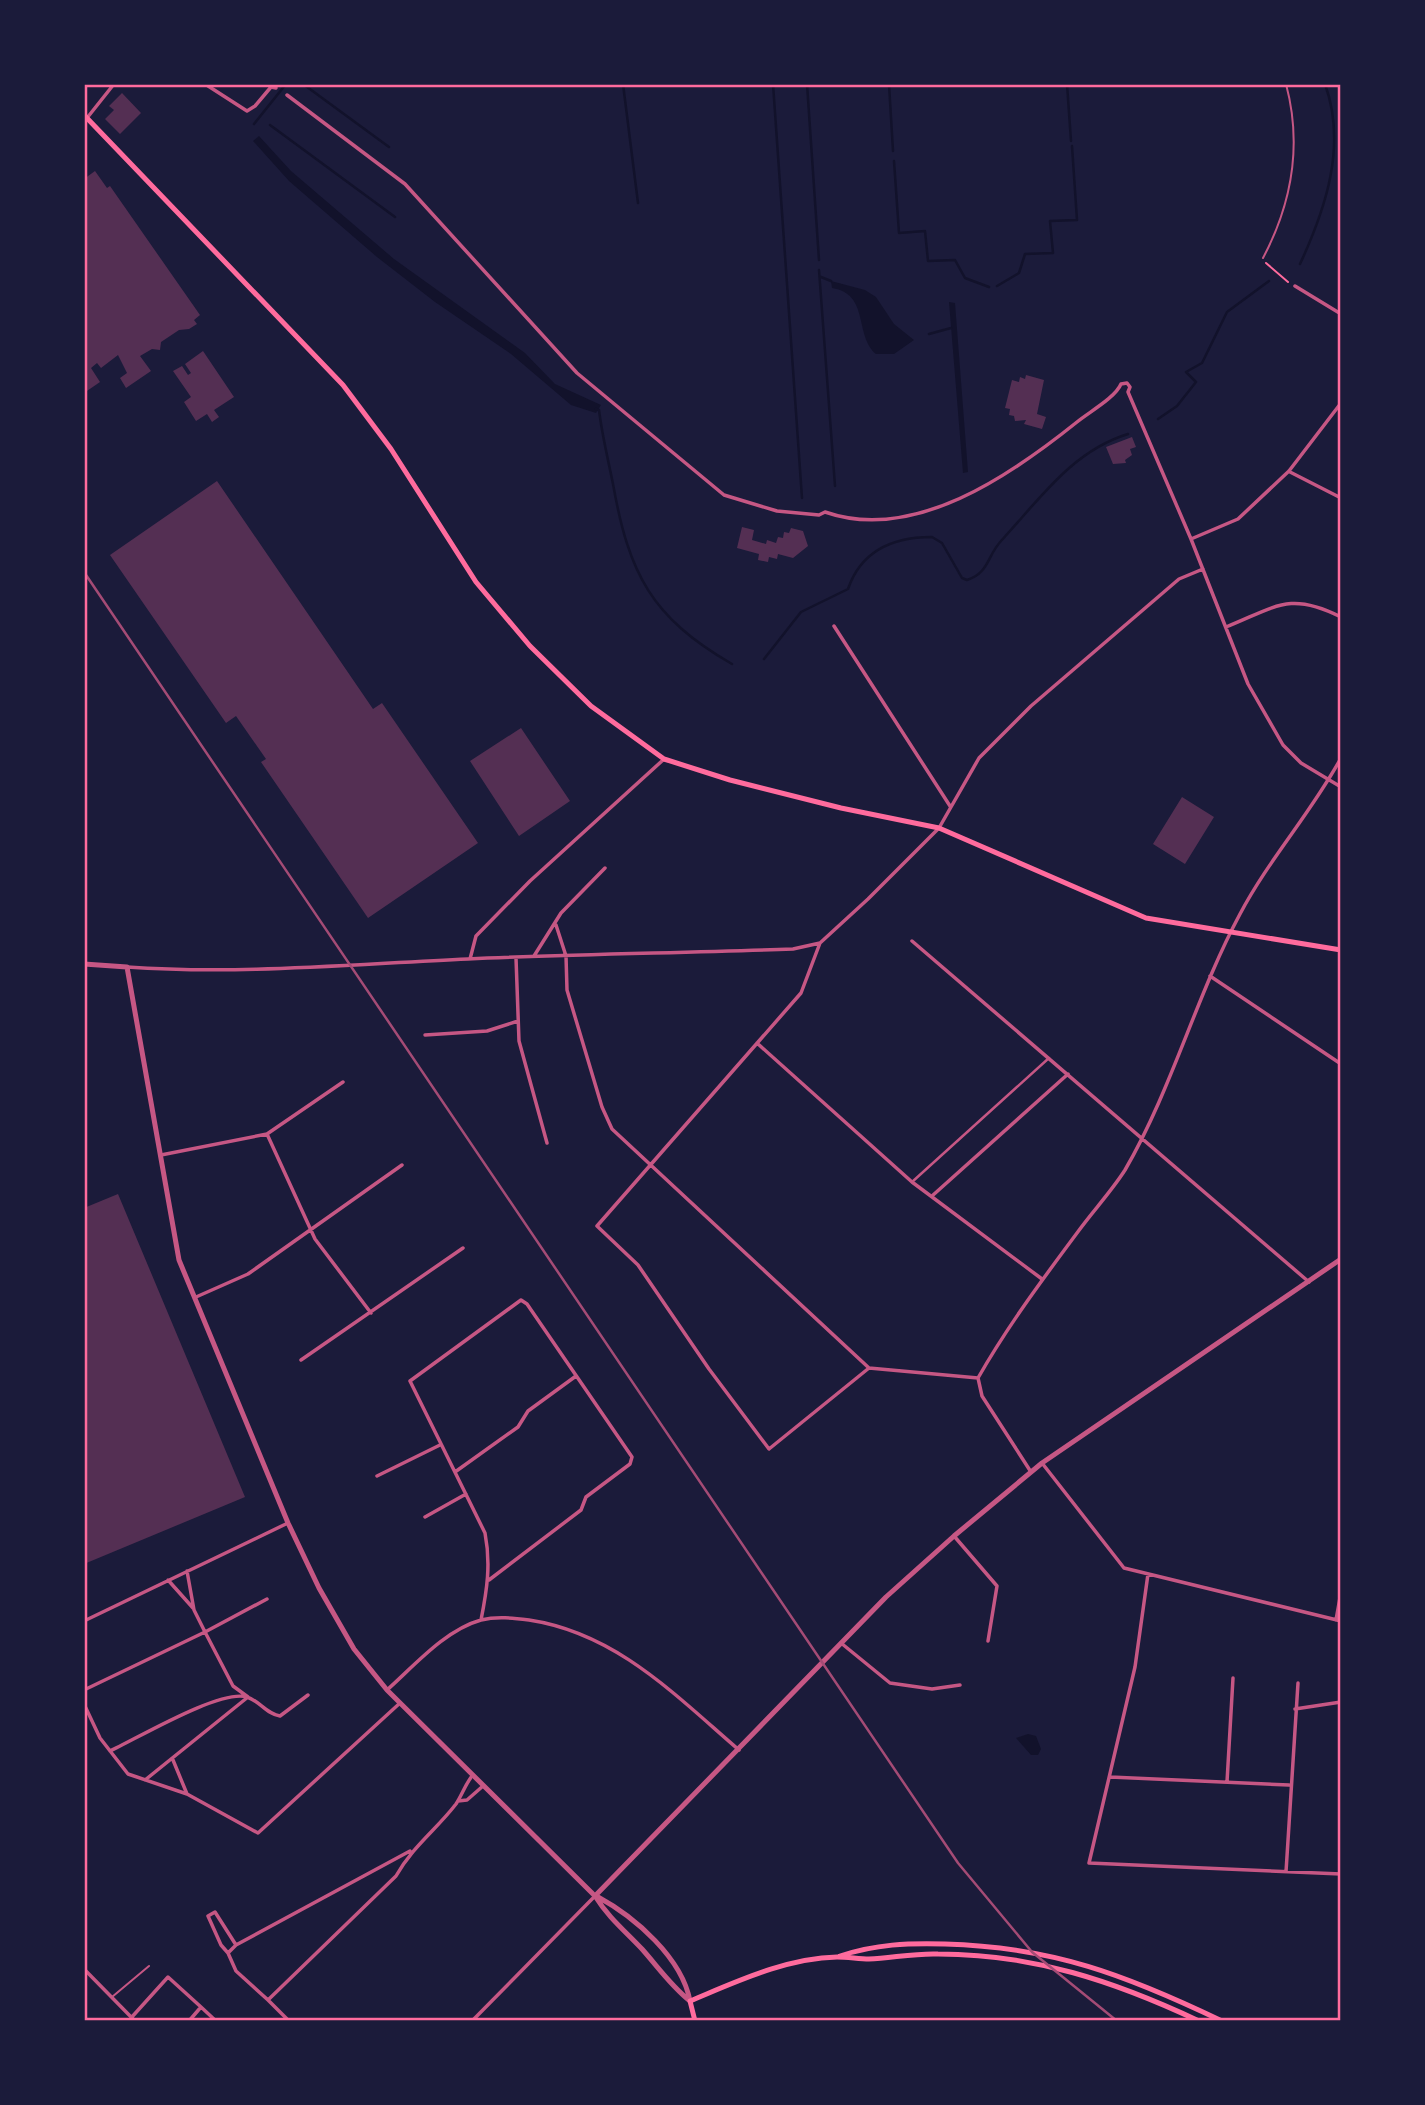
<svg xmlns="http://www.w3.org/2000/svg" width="1425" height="2105" viewBox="0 0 1425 2105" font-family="'Fira Sans Condensed',sans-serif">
<rect width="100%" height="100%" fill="#1b1b3a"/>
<!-- water -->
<path fill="#12122b" d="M259 136 291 171 394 259 525 353 555 384 601 405 596 413 571 405 511 354 435 302 377 257 289 181 253 141Z
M831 281 865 290 876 297 894 324 914 340 894 354H876C854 335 870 294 832 288Z
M949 302 955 303 968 472 963 473Z
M1028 1734 1036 1736 1041 1749 1038 1755H1031L1016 1738Z"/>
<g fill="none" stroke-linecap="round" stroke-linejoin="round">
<!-- stream -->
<path stroke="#12122b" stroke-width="2.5" d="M303 84 389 147
M623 84 638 203
M773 84 802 498
M807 84 819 260
M889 84 893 151
M1067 84 1071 141
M254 124 286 84
M270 125 395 217
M894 161 899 233 925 231 928 261 955 260 965 278 989 287
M1300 264C1326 208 1347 145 1325 84
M819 270 835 486
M821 277 831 281
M997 286 1019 273 1025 254 1053 253 1050 221 1077 220 1072 146
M929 334 951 328
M596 409 599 410C602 435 608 459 613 484 629 574 651 617 732 664
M1158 419 1177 406 1196 382 1186 372 1202 363 1227 312 1269 281
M764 659 801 612 848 589C861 551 893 537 932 537L942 543 962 578 967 580C989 573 987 556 1001 541 1039 500 1072 451 1128 434"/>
</g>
<!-- building -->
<path fill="#542f53" d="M122 93 141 113 120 134 105 119 114 110 109 106Z
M95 171 107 188 110 186 200 315 194 320 197 324 189 329 179 330 161 342 160 350 152 349 140 356 151 371 126 388 120 378 127 373 118 355 101 368 97 363 91 368 100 382 84 393V179Z
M203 351 234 397 214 410 219 417 212 422 207 414 196 421 184 402 191 397 173 371 182 366 188 375 191 373 185 364Z
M1026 375 1044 380 1037 414 1046 417 1042 429 1024 424 1026 420 1015 421 1014 416 1009 415 1010 409 1005 408 1012 380 1019 382 1020 377 1025 379Z
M1132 437 1136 447 1130 449 1132 455 1125 460 1126 463 1113 464 1106 447Z
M217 481 373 709 382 703 478 843 368 918 261 762 266 759 236 716 226 723 110 555Z
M742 527 754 530 752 540 766 544 767 540 776 543 778 537 783 538 784 532 789 533 791 528 803 531 808 546 793 558 778 554 777 559 769 557 768 562 758 560 759 554 737 548Z
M521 728 570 801 519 836 470 761Z
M1182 797 1214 817 1185 864 1153 844Z
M118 1194 245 1497 84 1564V1208Z"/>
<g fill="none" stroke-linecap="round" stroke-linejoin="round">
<!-- path -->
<path stroke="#ff6b9d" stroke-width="2" d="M1266 263 1288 282"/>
<!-- service -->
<path stroke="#c65784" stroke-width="2" d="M1263 258C1292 203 1302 144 1286 84
M112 1997 149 1966"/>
<!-- pedestrian -->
<path stroke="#c65784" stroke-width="2.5" d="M912 1182 1049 1058"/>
<!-- minor -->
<path stroke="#c65784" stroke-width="3.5" d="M205 84 247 111 255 106 271 87 276 88
M287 95 405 184 577 373 724 495 777 511 819 515 825 512C914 543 1011 475 1077 422 1089 412 1115 398 1121 384L1127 383 1130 387 1128 392 1191 539 1248 684 1283 745 1301 763 1341 787
M87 118 114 84
M1295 286 1341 314
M1290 472 1341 498
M1191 539 1238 519 1289 471 1341 403
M834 626 950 806
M1226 627C1276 607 1289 591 1341 617
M556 925 566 956 567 990 602 1107 612 1129 869 1368 978 1378
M912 941 1309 1282
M820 943 801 993 597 1226 638 1265 709 1369 769 1449 869 1368
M534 956 561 913 605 868
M516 958 519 1041 547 1143
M470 959 476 936 530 881 663 760
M127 967C241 975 354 964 468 959 576 954 685 953 793 949L820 943 868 899 939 828 979 758 1031 706 1179 579 1203 569
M1210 976 1341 1064
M425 1035 487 1031 518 1021
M757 1043 912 1182 1042 1279
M267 1134 315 1239 371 1313
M161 1155 267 1134 343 1082
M932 1196 1068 1074
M196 1297 248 1274 402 1165
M301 1360 463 1248
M1042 1463 1124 1568 1341 1621
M455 1472 518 1427 528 1411 576 1376
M1031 1472 982 1396 978 1378C1007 1327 1042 1280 1077 1233 1092 1212 1111 1192 1125 1170 1172 1089 1196 996 1240 914 1269 859 1311 813 1341 758
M377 1476 440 1445
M425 1517 466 1494
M954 1536 997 1586 988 1641
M1148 1574 1135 1667 1089 1863 1341 1874
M168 1580 193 1608
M481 1620C487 1590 491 1564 485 1533L410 1381 521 1300 527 1304 632 1457 630 1464 586 1497 581 1510 489 1580
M1336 1620 1341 1592
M84 1621 288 1523
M841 1643 890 1683 932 1689 960 1685
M84 1690 205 1632 194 1610 187 1571
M387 1690C414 1666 445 1630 481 1620 497 1616 513 1618 529 1620 616 1633 675 1695 739 1750
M84 1704 100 1738 128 1774 187 1794 258 1833 400 1703
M1295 1709 1341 1702
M110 1751C138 1738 220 1689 247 1697 260 1701 266 1714 280 1716L308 1695
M173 1760 187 1794
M1110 1777 1289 1785
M145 1780 248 1697 233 1686 205 1632 267 1599
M1227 1782 1233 1678
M458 1801 467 1800 483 1786
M410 1851 236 1945 228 1953 236 1971 268 2000 396 1876C413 1846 436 1830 456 1804 462 1795 465 1785 472 1776
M1286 1872 1298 1683
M228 1953 221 1945 208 1916 215 1912 236 1945
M84 1969 135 2021
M268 2000 289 2021
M201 2007 216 2021
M131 2018 168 1977 201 2007 189 2021
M472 2021 595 1896"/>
<!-- tertiary -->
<path stroke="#c65784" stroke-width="5" d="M84 964 127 967 179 1260 288 1523 319 1588 354 1649 387 1690 595 1896C608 1917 625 1931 642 1949 658 1967 671 1986 690 2001
M595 1896 886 1597 954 1536 1042 1463 1341 1259
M598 1897C635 1917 682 1958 690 2001"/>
<!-- secondary -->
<path stroke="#ff6b9d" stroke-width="5" d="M84 115 343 385 391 449 476 582 530 646 591 706 664 759 730 780 841 808 939 828 1146 918 1341 950
M840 1956C876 1944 908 1943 945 1944 1053 1947 1126 1975 1222 2021
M695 2021 690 2001C736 1982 786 1958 837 1957 848 1957 859 1959 869 1959 892 1958 915 1953 938 1954 1033 1954 1114 1981 1199 2021"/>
<!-- rail -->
<path stroke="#a44b75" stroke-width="2.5" d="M84 572 958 1863 1032 1952 1117 2021"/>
</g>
<!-- border -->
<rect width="1425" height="2105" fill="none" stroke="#1b1b3a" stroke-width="172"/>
<rect x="86" y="86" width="1253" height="1933" fill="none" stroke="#ff6b9d" stroke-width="2.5"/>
</svg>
